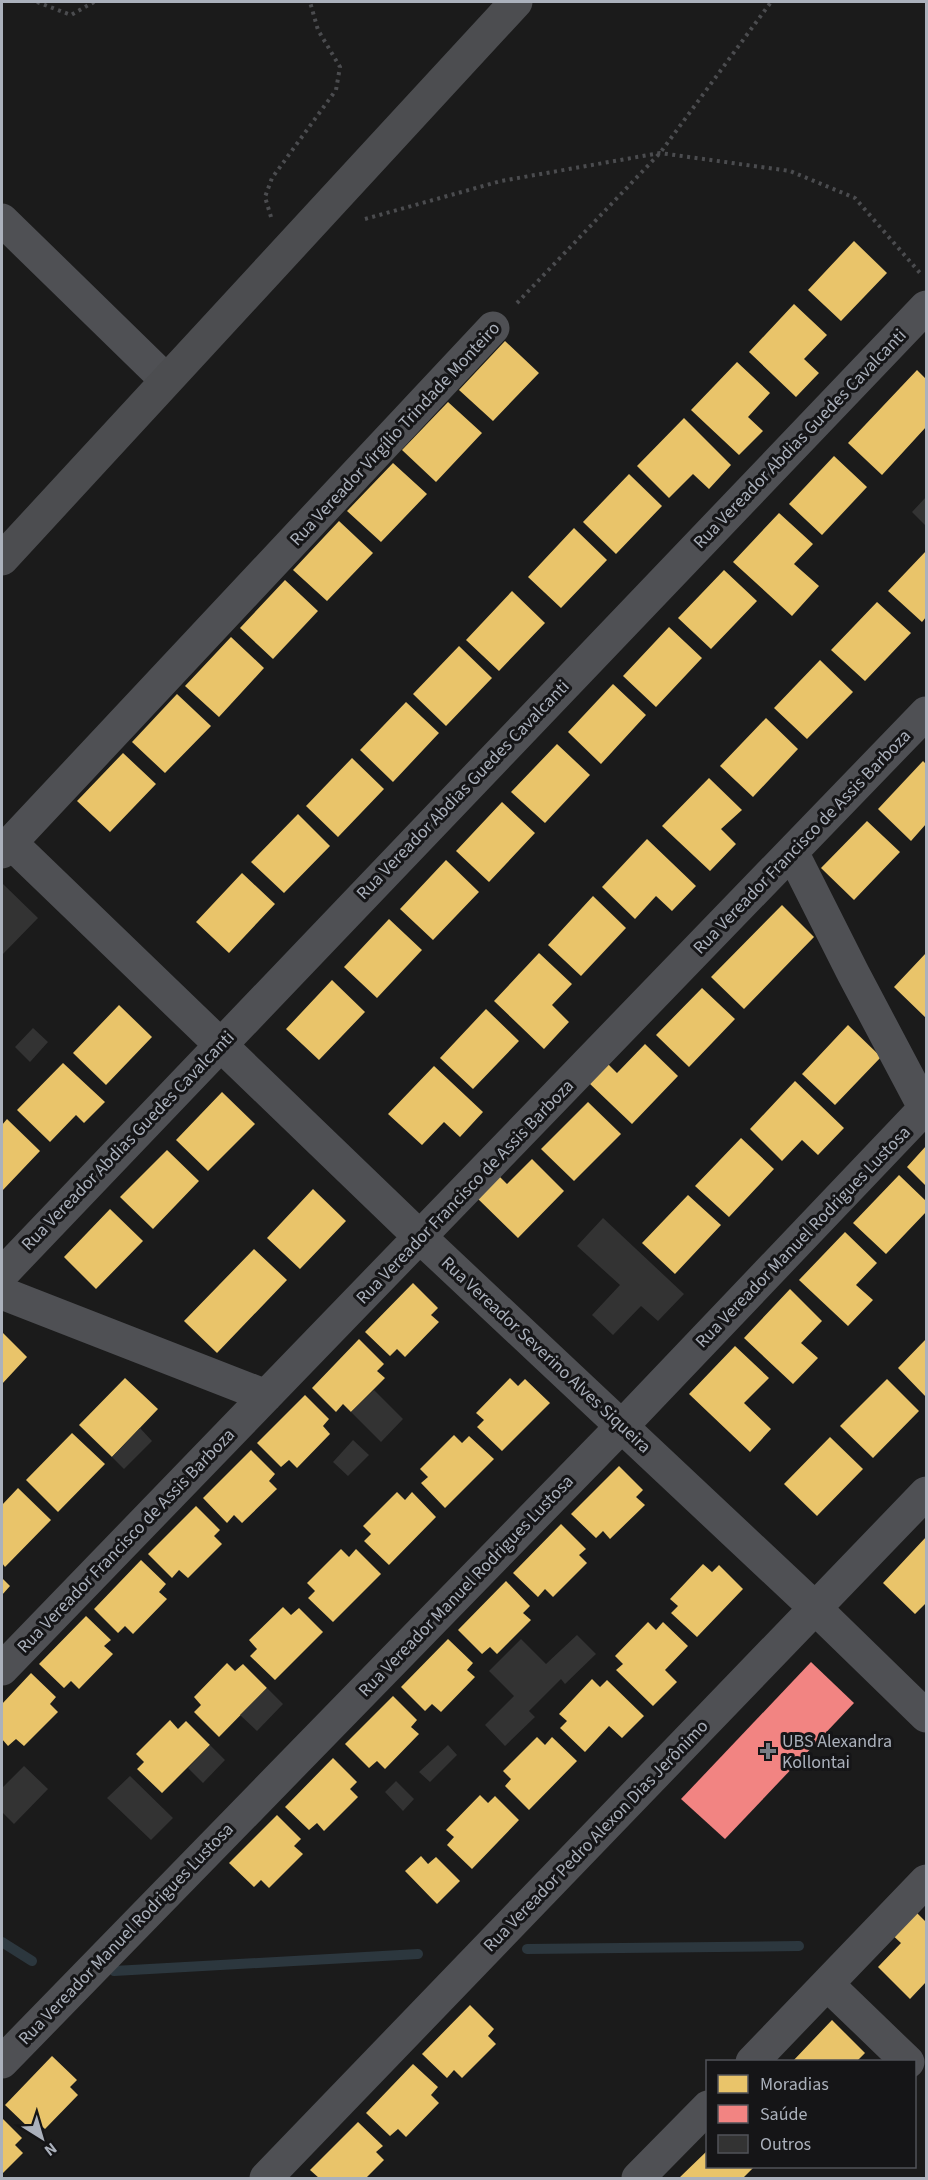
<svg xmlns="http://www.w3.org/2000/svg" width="928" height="2180" viewBox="0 0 928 2180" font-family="'Source Sans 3',sans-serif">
<rect width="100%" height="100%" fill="#1b1b1b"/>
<!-- homes -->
<path fill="#e9c46a" d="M854 241 887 273 841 321 808 290Z
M794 304 827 335 804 359 819 373 796 397 749 352Z
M505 341 539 373 493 421 459 390Z
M737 362 770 393 748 417 763 431 739 455 691 410Z
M917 370 926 379V427L882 475 848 443Z
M448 402 482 433 436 482 402 450Z
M684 418 731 465 709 489 693 474 669 498 637 466Z
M834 456 867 487 822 535 789 504Z
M393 463 427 494 381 542 347 511Z
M629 474 662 506 616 554 583 522Z
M779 513 813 544 794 564 819 586 792 616 733 562Z
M339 521 373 553 327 601 293 570Z
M574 528 607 560 561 608 528 577Z
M926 551V617L922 622 888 591Z
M724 570 757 601 711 649 678 618Z
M285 580 318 611 273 659 240 628Z
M512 591 545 623 499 671 466 640Z
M877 602 911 633 865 681 831 650Z
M669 627 702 658 656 707 623 676Z
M231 637 264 668 219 717 185 686Z
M459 646 492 678 446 726 413 694Z
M820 660 853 692 807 739 774 708Z
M613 684 646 715 601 764 568 732Z
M177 694 211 726 165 773 132 742Z
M406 702 439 733 393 782 360 750Z
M766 718 798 749 753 797 720 766Z
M557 744 590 775 545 823 511 792Z
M123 753 156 784 110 832 77 801Z
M352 758 384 789 338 837 306 806Z
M923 761 926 764V824L911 841 878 809Z
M709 778 742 810 721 829 736 844 710 871 662 826Z
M502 802 535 833 489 882 456 851Z
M298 814 330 846 284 893 251 862Z
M867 821 900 852 854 900 821 868Z
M647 839 696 886 672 911 656 896 635 919 602 887Z
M446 860 479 892 433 940 400 909Z
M242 873 275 904 229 953 196 922Z
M593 896 626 928 581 976 548 945Z
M782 905 814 937 744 1009 711 977Z
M389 919 422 950 377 998 344 967Z
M539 953 572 984 552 1005 569 1022 544 1049 494 1001Z
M926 953V1018L894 987Z
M332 980 365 1012 319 1060 286 1029Z
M702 988 735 1019 689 1067 656 1035Z
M119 1005 152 1037 106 1085 73 1053Z
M486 1009 519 1041 473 1089 440 1058Z
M848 1025 881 1057 835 1105 802 1074Z
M645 1044 678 1076 632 1124 589 1083 608 1064 617 1073Z
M63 1063 105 1102 84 1123 76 1115 50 1142 17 1110Z
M434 1066 483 1112 460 1137 444 1122 422 1145 388 1114Z
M795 1081 844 1128 818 1155 802 1140 782 1161 750 1129Z
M222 1092 255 1124 208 1171 176 1140Z
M588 1102 621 1134 574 1181 541 1149Z
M7 1119 40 1151 2 1191V1125Z
M741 1138 774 1169 729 1217 695 1186Z
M926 1146V1186L907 1167Z
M167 1150 199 1181 153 1229 120 1197Z
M532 1159 564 1191 518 1238 475 1196 497 1174 507 1184Z
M899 1175 926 1201V1212L886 1254 853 1223Z
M313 1189 346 1221 300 1269 267 1238Z
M688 1195 721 1225 675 1274 642 1243Z
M110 1209 143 1241 96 1289 64 1257Z
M845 1232 877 1263 856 1285 873 1300 848 1326 799 1280Z
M254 1249 287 1280 217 1353 184 1321Z
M413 1283 438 1308 431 1315 439 1322 405 1357 397 1349 390 1356 365 1332Z
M790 1289 822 1321 801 1343 818 1358 793 1384 744 1338Z
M2 1332 27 1357 2 1384Z
M359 1339 384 1364 377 1371 385 1378 351 1412 343 1404 336 1412 312 1388Z
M926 1339V1397L898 1368Z
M735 1346 769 1378 744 1403 771 1429 750 1452 689 1394Z
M125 1378 158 1409 112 1457 79 1425Z
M510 1378 518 1386 525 1379 550 1403 502 1451 477 1427 484 1420 476 1413Z
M887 1379 919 1411 873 1458 840 1426Z
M305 1395 329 1419 323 1426 330 1434 297 1468 289 1460 281 1467 257 1443Z
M72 1433 105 1464 58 1512 26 1480Z
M454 1435 462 1443 469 1436 494 1459 445 1508 421 1483 428 1477 420 1469Z
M830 1437 863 1469 817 1516 784 1484Z
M251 1450 275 1474 269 1481 277 1489 242 1523 234 1515 227 1523 203 1498Z
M619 1466 643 1490 636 1497 645 1505 610 1539 603 1531 596 1538 571 1514Z
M18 1488 51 1520 5 1567 2 1563V1505Z
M397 1492 405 1500 412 1492 436 1517 389 1565 364 1541 371 1534 363 1526Z
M196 1506 220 1530 214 1536 222 1544 188 1578 179 1570 172 1578 148 1554Z
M561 1524 586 1549 579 1555 587 1563 553 1597 545 1589 538 1597 513 1573Z
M926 1537V1603L915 1614 883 1583Z
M341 1549 349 1557 356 1549 381 1574 333 1622 308 1598 315 1591 307 1583Z
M141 1560 166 1584 159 1592 167 1599 133 1634 125 1626 118 1633 94 1609Z
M703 1564 712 1572 719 1565 743 1589 697 1637 671 1613 678 1606 670 1599Z
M2 1578 10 1586 2 1595Z
M506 1581 530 1606 523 1613 531 1620 497 1654 490 1647 482 1654 458 1630Z
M283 1607 291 1615 299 1608 323 1632 275 1680 250 1656 257 1649 249 1640Z
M86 1616 111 1640 104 1646 113 1654 79 1689 71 1681 64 1688 39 1664Z
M648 1622 656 1630 663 1622 688 1646 665 1670 677 1682 653 1706 616 1670 623 1664 615 1656Z
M448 1639 473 1663 467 1670 475 1677 441 1712 432 1704 425 1711 401 1687Z
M227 1663 235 1671 243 1664 267 1688 219 1737 194 1712 201 1705 194 1697Z
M31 1673 56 1697 50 1704 58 1712 24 1746 16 1739 8 1746 2 1739V1704Z
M592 1679 600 1687 607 1680 644 1716 622 1738 609 1726 585 1752 560 1728 567 1721 559 1714Z
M393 1696 417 1720 411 1727 419 1734 385 1769 377 1761 369 1768 345 1744Z
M170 1720 178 1729 186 1721 210 1745 162 1793 137 1769 144 1762 136 1754Z
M537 1737 545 1745 552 1737 577 1761 529 1810 505 1786 511 1779 503 1771Z
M333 1758 357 1782 350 1789 358 1797 324 1831 317 1823 309 1830 285 1807Z
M480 1795 488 1803 495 1796 519 1820 472 1869 447 1845 454 1837 446 1830Z
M277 1815 301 1839 294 1846 303 1854 269 1888 261 1880 254 1887 229 1863Z
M421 1856 428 1864 436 1857 460 1881 437 1904 405 1871Z
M911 1907 926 1922V1982L910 1999 878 1967 901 1943 888 1931Z
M470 2005 494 2029 488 2036 496 2044 462 2078 454 2070 447 2078 422 2054Z
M832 2020 865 2053 856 2062H792Z
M52 2056 77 2080 70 2087 78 2095 45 2129 36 2121 29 2128 5 2105Z
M413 2064 438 2087 431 2095 439 2103 406 2137 398 2129 390 2136 366 2113Z
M2 2118 22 2138 15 2145 23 2153 2 2174Z
M358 2122 383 2146 376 2152 384 2160 366 2178H319L310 2170Z
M708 2150V2166H755L743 2178H679Z"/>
<!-- health -->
<path fill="#f28482" d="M811 1662 854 1703 725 1839 681 1799Z"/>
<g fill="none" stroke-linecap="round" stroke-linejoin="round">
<!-- stream -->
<path stroke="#2c373e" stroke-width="10" d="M2 1942 32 1961
M527 1949 799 1946
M114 1971 418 1954"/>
</g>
<!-- building -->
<path fill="#333" d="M926 497V526L912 512Z
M3 884 38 918 2 955V886Z
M33 1028 48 1042 30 1062 15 1047Z
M603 1218 684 1294 658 1321 641 1306 613 1335 592 1315 620 1285 577 1246Z
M374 1390 403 1419 381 1442 351 1412Z
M140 1428 152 1441 124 1469 112 1457Z
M353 1440 369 1455 348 1476 333 1462Z
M577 1635 596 1654 565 1684 561 1679 529 1711 535 1717 505 1746 485 1725 514 1696 489 1671 521 1639 546 1664Z
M267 1688 283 1704 257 1731 240 1715Z
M210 1745 225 1760 203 1783 188 1768Z
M448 1745 457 1755 430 1782 419 1772Z
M24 1766 48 1789 14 1824 2 1812V1788Z
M130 1776 173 1818 151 1840 107 1798Z
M396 1781 414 1799 403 1811 385 1792Z"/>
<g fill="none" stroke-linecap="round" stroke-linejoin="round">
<!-- path -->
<path stroke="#4b4c4f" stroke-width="4" stroke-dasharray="3 4.5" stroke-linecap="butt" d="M37 2 71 15 94 2
M271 217 265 197 272 178 336 90 340 67 318 30 310 2
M365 219 501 181 660 153 790 171 855 198 920 273
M517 303 660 153 771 2"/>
<!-- minor -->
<path stroke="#4f5054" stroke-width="33" d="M2 220 166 380
M11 843 421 1238 814 1607 926 1716
M2 852 493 328
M792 852 853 973 925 1109
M2 1274 926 307
M2 1293 266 1396
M2 1669 926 713
M827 1984 908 2062
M2 2062 622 1426 926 1107
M752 2062 926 1881
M266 2178 926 1493
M638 2178 708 2107"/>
<!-- major -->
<path stroke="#4c4d50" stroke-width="33" d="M2 559 516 2"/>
</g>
<!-- markers -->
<path fill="#797c84" stroke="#151517" stroke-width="2" d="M765 1742h6v6h6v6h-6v6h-6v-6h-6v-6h6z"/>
<g text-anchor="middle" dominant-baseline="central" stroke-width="6" stroke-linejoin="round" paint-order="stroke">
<!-- street labels -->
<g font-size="18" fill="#abb1bc" stroke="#151517">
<text transform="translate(395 434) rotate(-47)">Rua Vereador Virgílio Trindade Monteiro</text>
<text transform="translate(800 439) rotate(-46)">Rua Vereador Abdias Guedes Cavalcanti</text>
<text transform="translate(463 790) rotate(-46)">Rua Vereador Abdias Guedes Cavalcanti</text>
<text transform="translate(802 842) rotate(-46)">Rua Vereador Francisco de Assis Barboza</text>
<text transform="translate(128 1141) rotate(-46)">Rua Vereador Abdias Guedes Cavalcanti</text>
<text transform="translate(465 1192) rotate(-46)">Rua Vereador Francisco de Assis Barboza</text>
<text transform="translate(803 1237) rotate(-46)">Rua Vereador Manuel Rodrigues Lustosa</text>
<text transform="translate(546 1355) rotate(43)">Rua Vereador Severino Alves Siqueira</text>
<text transform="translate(126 1541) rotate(-46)">Rua Vereador Francisco de Assis Barboza</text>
<text transform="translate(466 1586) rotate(-46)">Rua Vereador Manuel Rodrigues Lustosa</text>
<text transform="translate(596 1836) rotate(-46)">Rua Vereador Pedro Alexon Dias Jerônimo</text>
<text transform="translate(126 1934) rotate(-46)">Rua Vereador Manuel Rodrigues Lustosa</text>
</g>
<!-- poi labels -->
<g font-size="18" fill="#abb1bc" stroke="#151517" text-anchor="start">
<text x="782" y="1741">UBS Alexandra<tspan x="782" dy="21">Kollontai</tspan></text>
</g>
</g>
<!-- border -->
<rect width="928" height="2180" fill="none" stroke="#abb1bc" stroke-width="6"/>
<!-- legend -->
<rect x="706" y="2060" width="210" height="108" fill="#151517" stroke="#515359" stroke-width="1.5"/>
<rect x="718" y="2075" width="30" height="18" fill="#e9c46a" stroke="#515359" stroke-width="1.5"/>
<text x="760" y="2090" font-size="18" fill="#abb1bc">Moradias</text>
<rect x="718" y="2105" width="30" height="18" fill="#f28482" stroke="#515359" stroke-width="1.5"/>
<text x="760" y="2120" font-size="18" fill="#abb1bc">Saúde</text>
<rect x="718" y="2135" width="30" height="18" fill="#333333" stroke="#515359" stroke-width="1.5"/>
<text x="760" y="2150" font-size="18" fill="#abb1bc">Outros</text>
<!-- north arrow -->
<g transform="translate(42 2138) rotate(143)" stroke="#151517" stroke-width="4.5" paint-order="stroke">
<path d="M0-4.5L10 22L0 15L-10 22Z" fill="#abb1bc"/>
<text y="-9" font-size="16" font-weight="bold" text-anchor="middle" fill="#abb1bc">N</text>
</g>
</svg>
